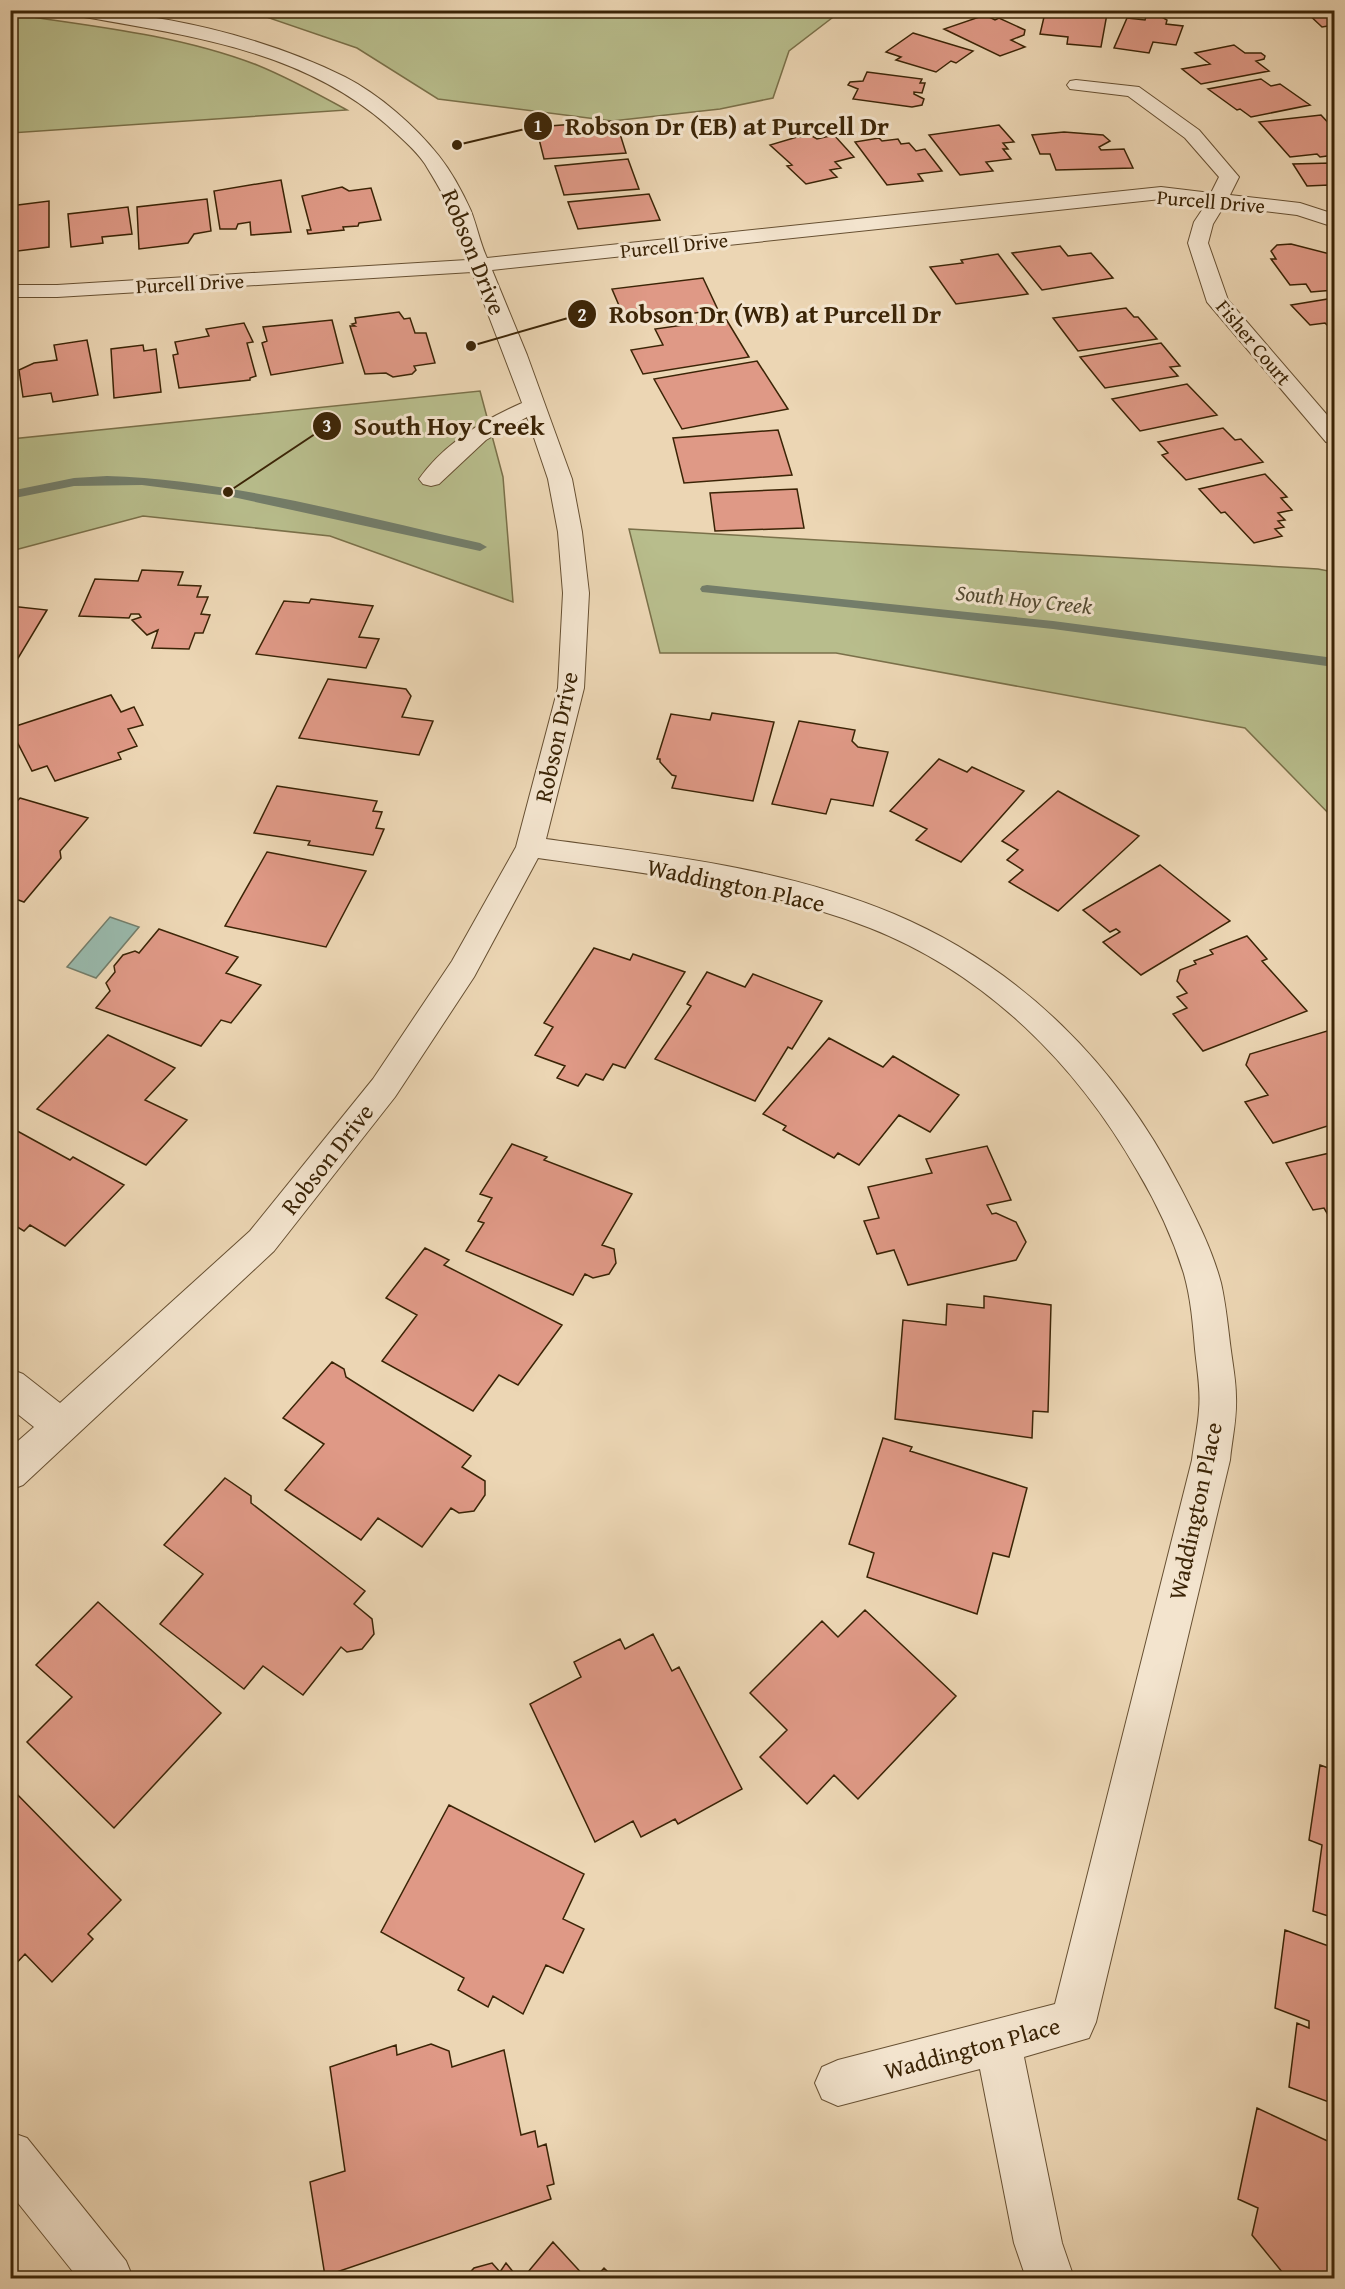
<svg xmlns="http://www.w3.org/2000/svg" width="1345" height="2289" viewBox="0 0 1345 2289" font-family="'Gentium Book Plus',serif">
<rect width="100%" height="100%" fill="#ecd6b4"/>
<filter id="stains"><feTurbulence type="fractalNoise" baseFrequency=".00333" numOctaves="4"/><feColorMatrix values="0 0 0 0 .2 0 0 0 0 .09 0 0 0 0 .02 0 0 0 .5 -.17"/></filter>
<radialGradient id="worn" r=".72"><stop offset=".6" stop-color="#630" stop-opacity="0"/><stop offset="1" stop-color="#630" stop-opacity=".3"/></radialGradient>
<!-- green -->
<path fill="#b8bd8c" stroke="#7a7049" stroke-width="1.5" d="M249 11H841L789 51 773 98 720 109 612 121 438 99 357 48Z
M11 14C93 26 179 35 257 65 289 78 318 94 347 110L11 133Z
M480 391 503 477 513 602 330 536 143 516 11 551V439Z
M629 529 1318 569 1334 572V819L1245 728 836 653H660Z"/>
<!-- water -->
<path fill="#99b9ac" stroke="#737d6a" stroke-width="1.5" d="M110 917 139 927 96 978 67 967Z"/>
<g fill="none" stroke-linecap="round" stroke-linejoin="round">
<!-- stream -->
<path fill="#737d6a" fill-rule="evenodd" d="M107 476C232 480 358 516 480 543L487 547 480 551 228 496 142 485 74 486 10 499V491L74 478Z
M707 585 1053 621 1334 658V667L1053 629 702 592 700 589 702 586Z"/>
</g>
<!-- building -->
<path fill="#df9986" stroke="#3b2406" stroke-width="1.5" d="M1067 10 1107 14 1101 47 1067 44 1068 37 1040 34 1044 17H1054L1055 11Z
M1304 10H1334V25L1322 27Z
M985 15 995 20 999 18 1025 30 1024 35 1011 40 1025 47 1000 56 944 29Z
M1155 16 1162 17 1167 20 1166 24 1183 26 1176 45 1153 42 1149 53 1114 48 1127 18 1145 20 1146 17Z
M913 33 973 51 956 63 951 61 936 72 896 60 901 57 886 52Z
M1234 45 1245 53H1261L1265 56 1264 59 1256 61 1269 71 1201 84 1182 69 1210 64 1195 53Z
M867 72 922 79 920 83H925L922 93 914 92V94L924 99 922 105 912 107 853 99 858 89 848 85 850 82 863 81Z
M1261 79 1271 86 1280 84 1310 105 1251 117 1240 109 1237 110 1208 89Z
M1321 115 1334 129V155L1320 157 1317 154 1290 157 1259 122Z
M616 121 626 153 544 159 536 127Z
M999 125 1014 142 1003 143 1008 149H1003L1011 159 986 162 993 171 960 175 929 135Z
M1064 132 1103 135 1110 141 1099 147 1101 150 1124 149 1133 168 1056 170 1050 154H1040L1032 135Z
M834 135 854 157 835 162 841 168 830 170 837 177 806 184 787 166 792 165 770 145 797 137 812 136 817 139Z
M879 138 882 141 898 139 901 144 909 143 916 151 925 149 942 171 918 174 923 181 887 185 855 142Z
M628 159 639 189 564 195 555 166Z
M1332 163 1334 165V189H1330L1329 185 1307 186 1293 164Z
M281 180 291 232 251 235 250 222 238 224 236 229H220L214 191Z
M342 187 349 191 371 188 381 220 359 223 358 226 343 227 344 230 308 234 307 230H311L302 196Z
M649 194 660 220 578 229 568 202Z
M207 199 211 231 194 234 188 243 139 249 137 207Z
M49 201V247L10 252V206Z
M128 207 132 234 102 237 103 243 71 247 68 214Z
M1291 244 1334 255V290L1311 292 1306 284 1290 285 1271 259H1276L1271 251 1277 245Z
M1060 246 1068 256 1091 253 1113 278 1042 290 1012 253Z
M998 254 1028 294 956 304 930 267 963 263 961 260Z
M703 278 718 310 626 322 612 289Z
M1334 298V330H1332L1325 323 1310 325 1291 305Z
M1126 308 1134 317H1138L1157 339 1078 351 1053 318Z
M399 312 404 319 410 318 415 333H426L435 363 414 366 416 370 412 374 393 377 386 373 365 374 350 326H355L352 324 356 323 355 318Z
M726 319 749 357 643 374 631 350 663 345 655 329Z
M332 320 343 363 271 375 262 343 267 341 263 327Z
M244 323 253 342 247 343 256 376 250 378V380L179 388 173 355 178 354 175 342 209 336 206 329Z
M87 340 98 395 53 402 51 393 23 397 19 370 34 363 57 360 54 345Z
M1161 343 1180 366 1170 367 1178 376 1105 388 1080 357Z
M143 345 144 351 156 349 161 392 114 398 111 349Z
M757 361 788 409 682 429 654 379Z
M1187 384 1217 415 1140 431 1112 399Z
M1223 428 1235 440 1241 439 1263 462 1186 480 1162 455 1168 453 1158 442Z
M778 430 792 475 684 483 673 438Z
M1265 474 1287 497 1281 498 1292 510 1278 513 1285 520 1278 521 1284 527 1275 529 1282 536 1254 543 1225 512 1221 513 1199 489Z
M797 489 804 528 715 531 710 493Z
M142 570 183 572 178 585 201 586 197 597H208L201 614 210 615 203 633H195L189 649 152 648 158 630 147 635 132 620 141 617 139 614H131L129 618 79 616 95 579 138 581Z
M311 599 373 606 359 637 379 639 366 668 256 654 284 601 309 603Z
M10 606 47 610 17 660 10 659Z
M328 679 406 689 411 696 402 717 433 721 419 755 299 738Z
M111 695 121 712 134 707 143 725 128 729 137 746 118 753 121 759 55 781 47 766 32 771 10 728Z
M712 713 774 722 753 801 672 788 676 776 672 775 660 762V759H657L671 714 710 720Z
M799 721 855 730 852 741 858 747 888 752 873 806 831 799 826 814 772 804Z
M939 759 967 772 972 767 1024 791 961 862 916 840 927 829 890 811Z
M277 786 377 801 373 811 382 812 376 828 384 829 373 855 308 845 310 841 254 833Z
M1058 791 1139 836 1058 911 1009 882 1023 870 1007 860 1018 850 1002 841Z
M20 798 88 818 60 851 61 858 24 902 10 897V809Z
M267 852 366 871 326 947 225 926Z
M1160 865 1230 921 1141 975 1103 942 1120 932 1116 929 1110 932 1083 910Z
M159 929 238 957 226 973 261 985 231 1023 221 1020 201 1046 96 1008 110 991 106 983 115 972 114 966 123 955 135 951 139 953Z
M1247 936 1267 959 1262 961 1307 1011 1203 1051 1173 1014 1187 1008 1177 997 1187 993 1177 981 1180 970 1196 964 1194 961 1213 954 1210 950Z
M594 948 630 960 633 954 685 972 625 1068 613 1064 603 1080 586 1074 578 1086 557 1078 565 1066 535 1055 553 1027 544 1023Z
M707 972 745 987 753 974 822 1001 792 1049 788 1047 755 1101 655 1059 691 1006 687 1004Z
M1327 1031 1334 1041V1124L1273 1143 1245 1102 1268 1095 1246 1065 1250 1054Z
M108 1035 175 1068 145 1100 187 1120 146 1165 37 1109Z
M829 1038 883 1067 893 1056 959 1095 930 1132 899 1115 859 1165 838 1153 834 1158 783 1130 786 1126 763 1114Z
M10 1127 70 1160 73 1157 124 1185 65 1246 30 1225 24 1231 14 1225 10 1229Z
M512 1144 547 1157 544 1160 632 1194 602 1245 614 1249 616 1263 609 1274 593 1278 585 1274 573 1295 466 1251 484 1223 478 1221 492 1198 480 1194Z
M987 1146 1011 1200 987 1205 992 1214 996 1213 1016 1222 1026 1242 1016 1260 908 1285 894 1250 877 1254 864 1221 879 1218 868 1187 932 1173 926 1159Z
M1334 1152V1225L1324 1208 1313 1210 1286 1163Z
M425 1248 449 1260 444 1265 562 1325 518 1385 499 1375 473 1411 382 1361 417 1315 386 1298Z
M984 1296 1051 1305 1048 1412 1033 1411 1032 1438 895 1419 903 1320 946 1325 947 1304 984 1308Z
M332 1362 344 1369 346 1377 471 1456 462 1467 485 1481V1495L474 1511 459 1513 451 1508 422 1547 378 1518 361 1540 285 1490 324 1444 283 1418Z
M883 1438 912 1447 910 1451 1027 1488 1009 1557 993 1553 977 1614 867 1577 874 1553 849 1544Z
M225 1478 251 1496V1503L365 1591 354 1604 372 1619 374 1634 362 1649 347 1652 341 1647 303 1695 263 1666 244 1689 160 1624 203 1574 164 1545Z
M98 1602 221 1713 114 1828 27 1742 72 1697 36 1665Z
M865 1610 956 1696 858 1799 834 1775 807 1804 760 1757 787 1730 750 1693 822 1621 838 1637Z
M653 1634 672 1671 679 1667 742 1789 678 1824 675 1819 641 1837 633 1821 595 1842 530 1704 581 1677 574 1662 620 1639 625 1649Z
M1320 1765 1334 1770V1918L1313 1911 1322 1845 1309 1840Z
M10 1787 121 1900 88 1934 93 1939 52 1982 25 1954 10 1970Z
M449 1805 584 1874 563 1919 584 1929 563 1973 546 1965 523 2014 493 1996 488 2007 458 1990 464 1978 381 1932Z
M1285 1930 1334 1948V2104L1289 2087 1297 2023 1309 2028V2021L1275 2008Z
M431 2044 449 2051 452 2067 504 2050 521 2135 535 2131 538 2147 546 2144 554 2184 547 2186 551 2199 325 2276 310 2182 345 2171 330 2067 396 2045 397 2055Z
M1257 2108 1334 2144V2278H1287L1252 2235 1258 2208 1238 2199Z
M553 2242 586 2278H523Z
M492 2263 500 2272 506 2263 518 2278H465L474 2268Z
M604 2268 614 2278H595Z"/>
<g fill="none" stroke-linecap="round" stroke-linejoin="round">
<!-- minor casing -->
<g stroke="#675032" stroke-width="2">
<path id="minor" d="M65 10C155 10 265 37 345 77 380 95 415 126 439 156 451 171 463 193 471 211 477 226 480 243 487 258L1161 187 1211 193 1219 177 1185 138 1128 96 1070 89 1067 85 1070 81 1076 80 1139 87 1199 130 1239 177 1230 195 1300 203 1334 214V227L1297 215 1224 206 1213 224 1208 243 1228 300 1334 423V444L1326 442 1207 302 1188 243 1194 222 1206 204 1161 199 492 270 527 355 572 479 582 532 589 593 584 688 546 839C663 855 785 868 894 914 1022 968 1117 1065 1180 1187 1196 1218 1212 1249 1221 1283 1226 1305 1228 1328 1231 1351 1233 1366 1236 1382 1236 1397 1237 1419 1232 1439 1230 1460L1096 2022 1089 2038 1024 2057 1062 2243 1074 2278H1026L1014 2243 980 2069 838 2106 822 2099 815 2083 822 2067 838 2060 1055 2004 1192 1460C1194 1443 1198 1427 1199 1410 1201 1389 1197 1370 1195 1349 1193 1324 1191 1299 1184 1274 1173 1238 1157 1204 1138 1172 1077 1065 987 974 870 928 764 887 650 874 538 858L474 977 395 1097 274 1251 23 1485 10 1490V1448L34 1427 10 1408V1369L23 1374 60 1403 250 1231 373 1079 452 961 516 847 558 688 563 593 558 532 548 479 527 417 486 440 439 484 431 486 423 484 419 479C444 444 483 420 522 403L472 272 57 297H10V285H57L467 260C461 244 458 228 451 212 445 196 434 179 425 164 415 149 400 137 387 125 299 48 184 35 73 15Z
M10 2132 27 2138 126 2261 133 2278H78L10 2193Z"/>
</g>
<!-- minor -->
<use href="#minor" fill="#f3e4ce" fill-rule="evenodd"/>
</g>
<g text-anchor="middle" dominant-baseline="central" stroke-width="6" stroke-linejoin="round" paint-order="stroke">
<!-- far-street labels -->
<g font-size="20" fill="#3b2406" stroke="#f3e4ce">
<text transform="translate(1211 201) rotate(5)">Purcell Drive</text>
<text transform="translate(674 245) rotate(-6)">Purcell Drive</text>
<text transform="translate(190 283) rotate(-3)">Purcell Drive</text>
<text transform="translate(1254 342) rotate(50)">Fisher Court</text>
</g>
<!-- far-water labels -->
<g font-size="22" font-style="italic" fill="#524930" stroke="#f3e4ce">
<text transform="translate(1024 599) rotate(6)">South Hoy Creek</text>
</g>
<!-- street labels -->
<g font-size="24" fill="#3b2406" stroke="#f3e4ce">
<text transform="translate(474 252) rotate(68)">Robson Drive</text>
<text transform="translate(556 737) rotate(-78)">Robson Drive</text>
<text transform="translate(736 885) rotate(12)">Waddington Place</text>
<text transform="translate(327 1159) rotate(-52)">Robson Drive</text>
<text transform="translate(1195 1511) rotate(-78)">Waddington Place</text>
<text transform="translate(972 2048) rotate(-15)">Waddington Place</text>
</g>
</g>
<!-- callouts -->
<path fill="none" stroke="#3b2406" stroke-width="2" d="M457 145L538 126M471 346L582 314M228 492L327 426"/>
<g fill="#3b2406" stroke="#f3e4ce" stroke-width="2">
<circle cx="457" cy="145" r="6"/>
<circle cx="471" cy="346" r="6"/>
<circle cx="228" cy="492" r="6"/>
<circle cx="538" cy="126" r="15"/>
<circle cx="582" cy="314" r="15"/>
<circle cx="327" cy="426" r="15"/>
</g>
<g font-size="18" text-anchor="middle" font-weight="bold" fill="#fff">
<text x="538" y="132">1</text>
<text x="582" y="321">2</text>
<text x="327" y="432">3</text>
</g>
<g font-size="26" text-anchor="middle" font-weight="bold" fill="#3b2406" stroke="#f3e4ce" stroke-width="6" stroke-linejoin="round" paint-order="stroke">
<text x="727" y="135">Robson Dr (EB) at Purcell Dr</text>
<text x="775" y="323">Robson Dr (WB) at Purcell Dr</text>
<text x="449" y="435">South Hoy Creek</text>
</g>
<!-- margin -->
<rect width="1345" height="2289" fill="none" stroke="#ecd6b4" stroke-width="36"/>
<rect x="12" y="12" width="1321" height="2265" fill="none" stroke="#3b2406" stroke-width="3"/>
<rect x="18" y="18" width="1309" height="2253" fill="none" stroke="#3b2406" stroke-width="1.5"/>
<rect width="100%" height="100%" filter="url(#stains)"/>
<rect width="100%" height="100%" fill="url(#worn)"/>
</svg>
